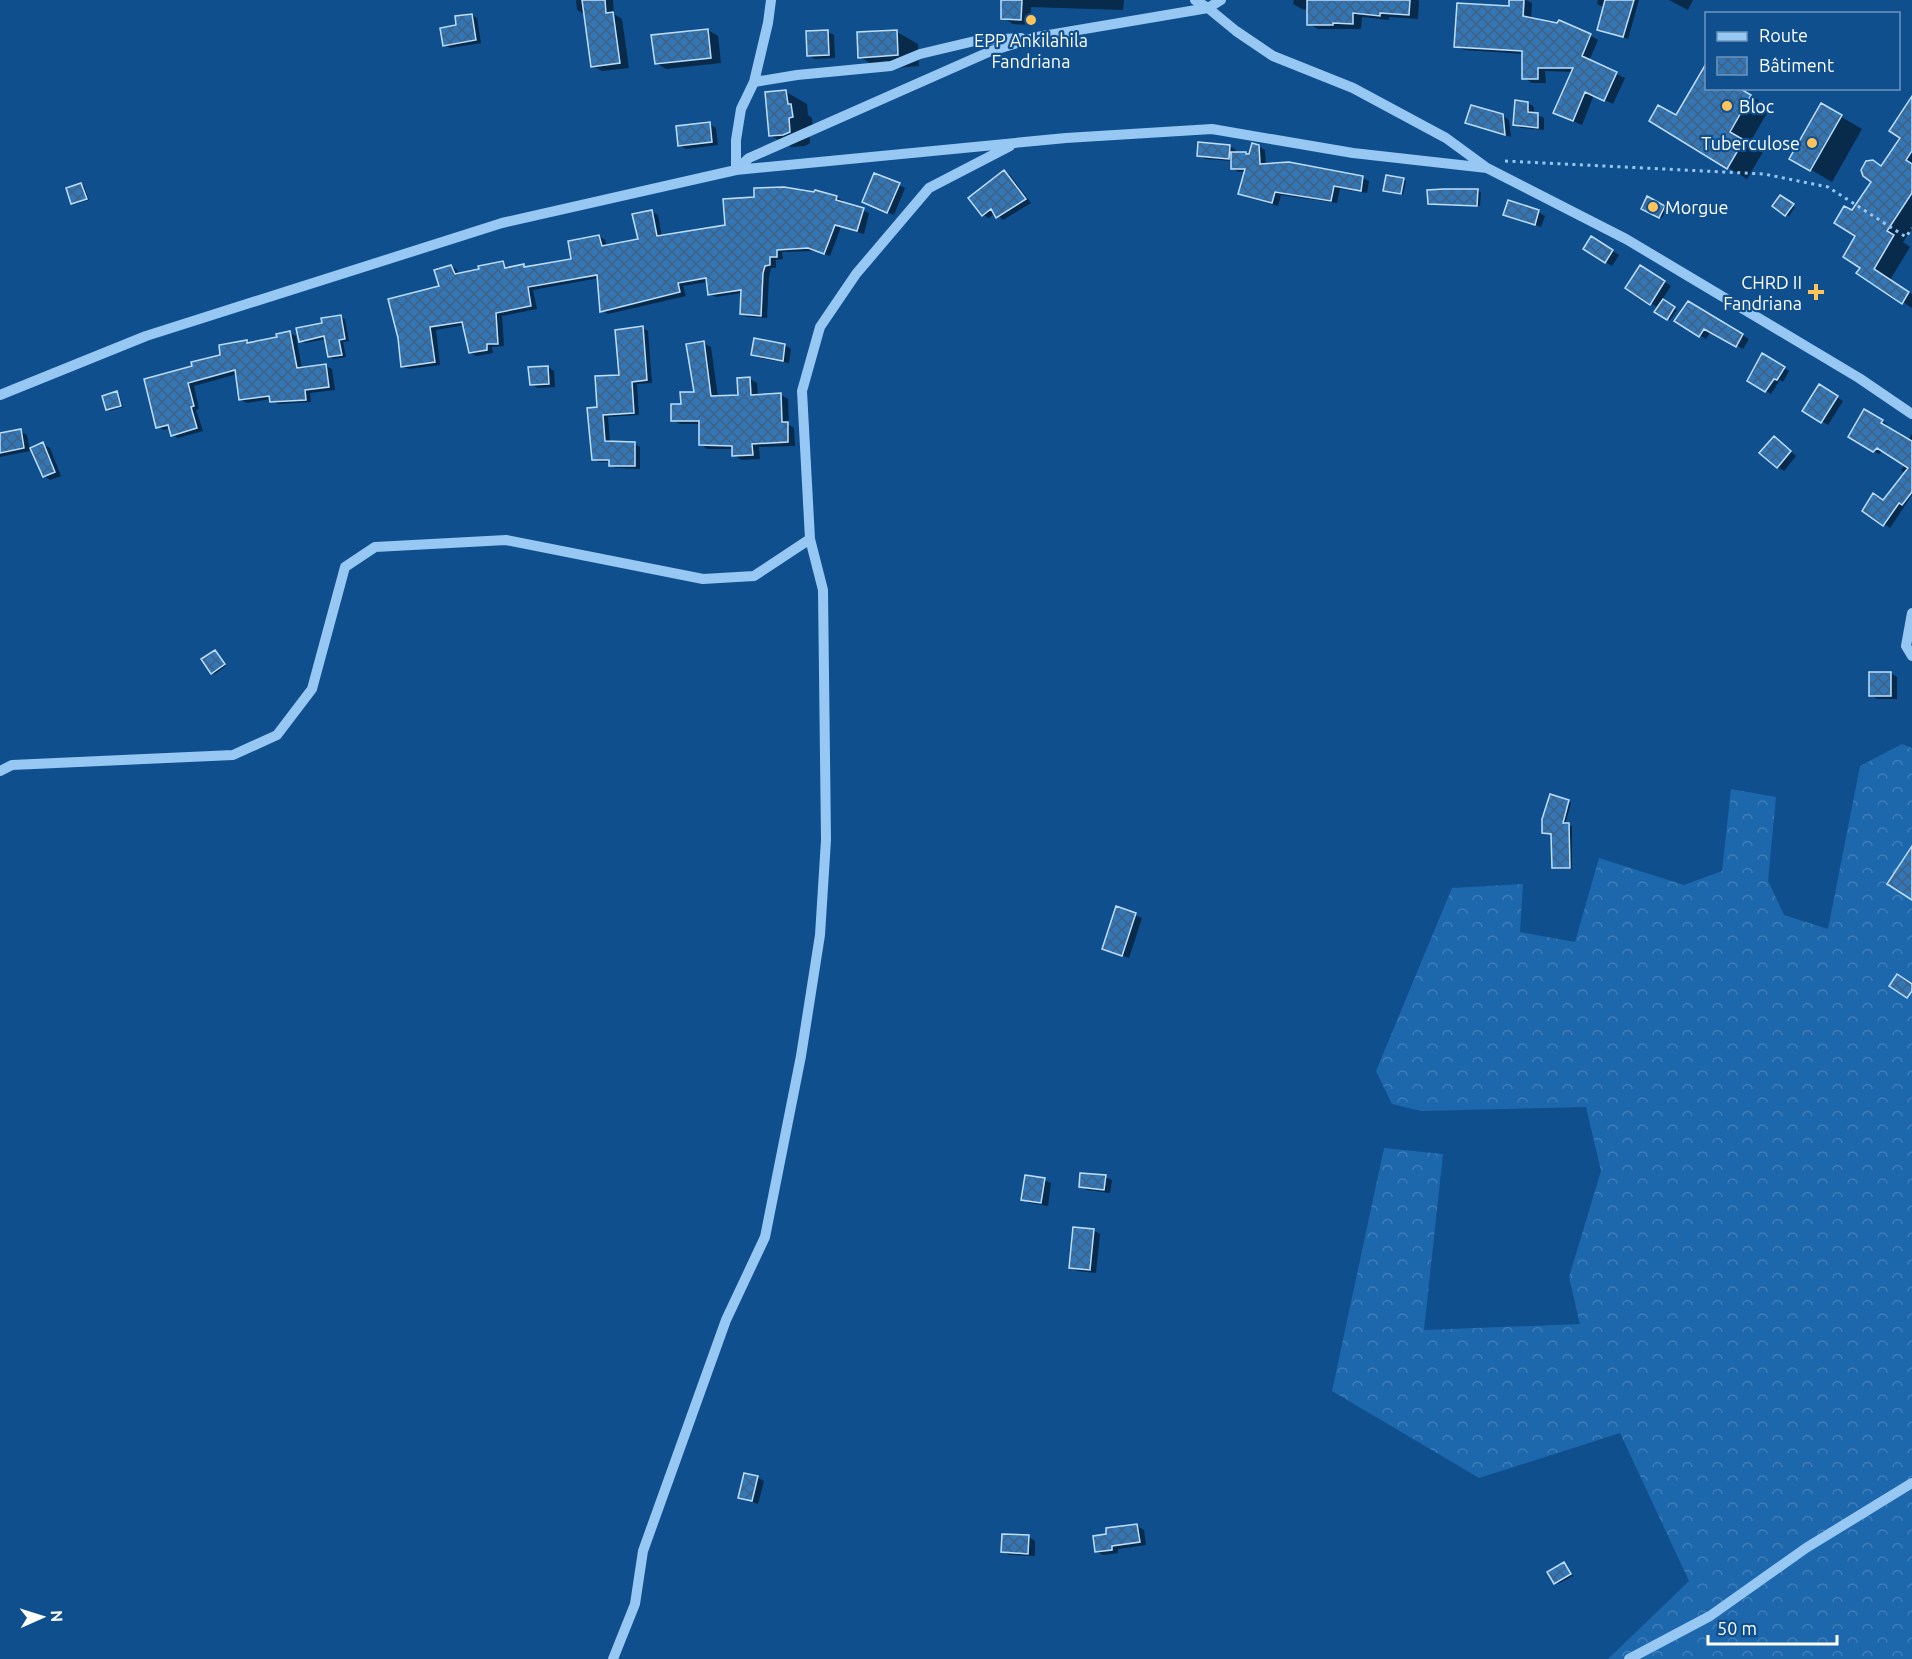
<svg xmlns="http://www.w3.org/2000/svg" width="1912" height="1659" viewBox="0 0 1912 1659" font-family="Ubuntu,sans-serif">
<defs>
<pattern id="forest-crowns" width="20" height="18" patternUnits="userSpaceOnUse" patternTransform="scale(1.5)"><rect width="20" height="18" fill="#1d67ac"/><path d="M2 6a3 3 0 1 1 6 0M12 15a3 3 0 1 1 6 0" fill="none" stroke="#3f7eb8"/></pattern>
<pattern id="building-cross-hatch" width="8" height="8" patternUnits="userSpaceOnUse" patternTransform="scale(1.5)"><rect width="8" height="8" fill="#3376b6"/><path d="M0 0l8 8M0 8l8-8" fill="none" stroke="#406181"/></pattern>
</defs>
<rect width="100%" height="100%" fill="#0f4f8e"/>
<!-- forest -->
<path fill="url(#forest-crowns)" d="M1902 744 1912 748V1659H1608L1689 1581 1620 1433 1479 1478 1332 1391 1384 1148 1443 1154 1424 1330 1580 1324 1569 1277 1601 1171 1586 1107 1421 1111 1392 1104 1376 1071 1452 888 1523 884 1520 932 1575 942 1599 858 1684 885 1722 871 1731 789 1776 797 1768 881 1784 915 1828 929 1860 766Z"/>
<!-- shadow -->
<path fill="#0007" fill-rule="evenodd" d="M576 0H613L614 14 622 19 629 68 602 71 593 66 586 15 577 10Z
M1003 0H1124L1123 10 1031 7V25L1013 24 1003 18Z
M1294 0H1418L1419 1 1418 19 1389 17V20L1362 17 1361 29H1318L1309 24V10L1302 9 1293 4Z
M1510 0H1526L1532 3 1531 19 1558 25 1590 35 1598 40 1589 61 1625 78 1613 104 1594 95 1582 125 1563 117 1573 72 1545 71 1546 83H1532L1524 78V54L1464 50 1456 46 1510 7ZM1522 1H1525L1524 24H1521Z
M1598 0H1639L1628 39 1599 29 1605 8 1597 4Z
M1669 0H1693L1688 10Z
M472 15 477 18 481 43 450 48 445 45 458 26Z
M708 30 718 36 721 63 666 69 656 63Z
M828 32 834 35 835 58 815 59 808 55Z
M897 32 918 44 919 66 880 69 860 57Z
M1706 88H1739L1770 108 1749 144 1763 152 1747 179 1651 120 1676 117Z
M786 92 807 104 808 115 812 118 813 129H809L810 143 805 146 791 147 770 135Z
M1912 99V229L1903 242 1910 247 1890 280 1912 294V308L1903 302 1862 267 1852 212 1902 138Z
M1517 102 1528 103 1534 107V114L1544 118V130L1521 128 1514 124Z
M1821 105 1862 129 1832 182 1791 158Z
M1503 116 1509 120 1511 137 1467 122Z
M709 124 716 128 718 145 686 149 680 145Z
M1229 146 1236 150 1235 153H1245L1250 156 1258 146 1265 150 1266 165 1289 164 1363 178 1369 181 1367 193 1340 189 1337 203 1281 195 1278 206 1246 197 1240 193 1246 172H1238L1232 168V161L1205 159 1198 155Z
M1004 171 1010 175 1031 203 1003 220 995 213 989 218 983 215Z
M1403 179 1406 181 1403 195 1385 190Z
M81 184 84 186 89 200 75 204 72 203Z
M899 185 905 188 894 215 870 205Z
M1428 191H1478L1481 192 1480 206 1432 205 1429 203Z
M837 197 843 201 842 203 869 213 864 234 841 227 830 256 815 251 782 252 783 259 776 260V268H771L769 277 767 318 747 317 741 313 742 293 716 297 710 294 708 282 683 286 686 296 608 314 602 311 599 278 533 290 537 309 502 316 504 346 492 347 493 353 476 356 470 352 465 325 436 330 440 365 409 369 402 366 399 338 441 287 451 266 457 270 459 275 503 263 510 269 523 266 528 268 572 260 599 236 605 240 607 246 639 241 652 212 658 215 662 237 726 226Z
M1781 197 1795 207 1789 216 1774 206Z
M1648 198 1667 209 1662 218 1643 208Z
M1538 212 1545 216 1541 227 1505 214Z
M1592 238 1619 255 1612 266 1585 249Z
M1647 270 1671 286 1662 300 1677 310 1670 320 1656 311 1658 308 1651 303Z
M1688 303 1749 339 1743 349 1711 331 1706 339 1676 321Z
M340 316 345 319 349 341 343 342 346 357 334 359 329 356 326 339 305 343 300 341 324 324Z
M642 328 648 331 652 383 637 384 639 415 608 417 610 443 635 444 640 447V469L616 468 610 465V462H599L594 459 598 408 621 376Z
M290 333 296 336 302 369 326 366 332 369 335 390 310 393 311 402 278 404 271 399 247 403 241 400 237 374 194 386 199 409 196 410 203 431 178 438 172 435 171 428 164 430 158 427 193 367 222 356 247 341 251 344 279 338Z
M755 340 785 345 791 349 789 363 759 358 752 354Z
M703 343 711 347 718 397 739 396 750 379 757 383 758 396 781 395 788 399 789 425 794 428 795 446 759 447 760 459 741 460 734 455V449H707L700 444V424H680L673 420 683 406 695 393Z
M1763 355 1789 371 1783 382 1780 380 1771 394 1749 380Z
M548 367 554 371 555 387 538 388 531 384Z
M1819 386 1843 401 1828 425 1804 410Z
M117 393 119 394 123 407 110 411 108 409Z
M1864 411 1887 424 1886 427 1908 440 1912 434V495L1890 528 1864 510 1883 501 1906 474 1901 470 1905 465 1883 451 1879 454 1850 436Z
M20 431 27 435 30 451 0 457V435Z
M1780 442 1796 456 1784 471 1777 467Z
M43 444 50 448 61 476 50 480 44 476Z
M215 652 226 666 215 674 212 672Z
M1891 673 1897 677V699H1877L1871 695Z
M1568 801 1571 803 1565 825 1572 826V869H1556L1553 868V834L1543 833Z
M1117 908 1142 918 1129 958 1104 949Z
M1105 1177 1112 1180 1110 1193 1087 1190 1080 1186Z
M1044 1180 1051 1183 1048 1206 1029 1203 1023 1199Z
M1093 1230 1100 1234 1096 1273 1077 1271 1071 1267Z
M757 1477 764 1481 758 1504 739 1497Z
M1137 1526 1144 1530 1146 1545 1118 1549V1553L1103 1555 1096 1551Z
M1004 1535 1029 1537 1035 1541V1556L1009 1555 1003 1551Z
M1564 1564 1573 1576 1558 1584 1555 1582Z"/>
<!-- building -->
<path fill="url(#building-cross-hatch)" stroke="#bedffe" stroke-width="1.5" d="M582 0H605L606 13 613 12 620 63 591 67Z
M1001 0H1022L1021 20 1001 19Z
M1307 0H1410L1409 15 1380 13V16L1353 13V24L1333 23V25H1307Z
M1509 0H1524L1523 16 1557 23 1559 20 1591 34 1582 56 1617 72 1604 101 1585 92 1573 121 1553 113 1573 68H1538V79H1522V51L1454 47 1457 3 1509 6Z
M1605 0H1634L1623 37 1597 30Z
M472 14 476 40 443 46 440 28 456 25 455 16Z
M708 29 711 58 655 64 651 35Z
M828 30 829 55 807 56 806 31Z
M897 30 898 55 858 58 857 32Z
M1707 62V88H1739L1751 95 1730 132 1744 140 1727 169 1649 121 1658 105 1676 115Z
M786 90 788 104H791L793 117 789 118 790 132 783 135 769 136 765 92Z
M1912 96V151L1906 160 1912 164V193L1887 231 1894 235 1874 269 1909 292 1902 304 1856 273 1860 268 1843 257 1855 236 1834 223 1844 206 1852 210 1871 182 1863 176 1861 170 1866 161 1873 160 1881 166 1900 138 1889 131Z
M1515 100 1528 102V112L1538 113V128L1513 125Z
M1821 103 1842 115 1810 171 1789 159Z
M1471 105 1503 114 1505 135 1465 123Z
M710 122 712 142 678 146 676 126Z
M1198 142 1230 145 1229 159 1197 156Z
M1252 143 1259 145 1260 164 1289 162 1363 176 1361 191 1334 186 1331 201 1275 192 1272 203 1238 194 1245 169H1231V152H1246V154H1249Z
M1004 170 1026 199 996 218 991 209 982 216 968 198Z
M874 173 900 183 887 213 862 202Z
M1386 175 1404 178 1401 194 1383 191Z
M81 183 87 199 71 204 66 188Z
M784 187 814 192 815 190 837 196 836 200 864 208 857 231 835 225 824 254 808 248 777 250V257H770V265L765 266 763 273 761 316 740 314 741 290 708 295 706 278 678 283 680 292 600 312 597 275 528 287 531 306 496 313 498 344H487V350L469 353 462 322 430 327 435 362 401 367 398 338 388 299 439 286 434 270 451 265 455 274 479 269 478 266 503 261 505 268 524 264V267L571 259 568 241 599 235 602 246 638 239 632 214 652 210 657 236 725 225 723 199 754 197V188Z
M1444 189H1478L1477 206 1428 204 1427 190Z
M1780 195 1794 204 1785 216 1772 206Z
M1647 196 1665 206 1659 218 1641 209Z
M1508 200 1539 210 1535 225 1503 215Z
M1591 236 1613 250 1605 263 1583 249Z
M1640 265 1665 281 1650 305 1625 288Z
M1663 299 1675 307 1667 320 1654 312Z
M1688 301 1743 334 1736 347 1704 329 1699 337 1674 321Z
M341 315 345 339 339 340 342 355 328 357 324 336 299 342 296 328 322 323 321 318Z
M643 326 647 380 632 382 634 413 603 415 605 441 635 442V466H609V460H592L587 408 597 407 595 376 619 375 615 330Z
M290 331 297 368 326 364 329 387 305 390 306 400 270 402 269 396 239 400 235 370 188 383 194 406 191 407 197 428 171 436 168 425 156 428 144 379 192 366 191 362 220 355 219 345 247 340V343L277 337 276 334Z
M754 338 785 344 783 361 751 355Z
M704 341 711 396 738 395 737 378 750 377 751 395 781 393 782 422H788V442L752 444 753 455 732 456V446L699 445V421H671V404H681L680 392H694L686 344Z
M1762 353 1785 367 1777 380 1774 379 1765 392 1747 381Z
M548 366 549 384 530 385 528 367Z
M1819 384 1838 396 1821 423 1802 411Z
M117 391 121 406 106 410 102 396Z
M1864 409 1883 420 1881 423 1912 441V492L1902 505 1899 503 1883 526 1862 511 1873 493 1883 500 1908 468 1877 448 1873 452 1848 437Z
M21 429 24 448 0 453V433Z
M1774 436 1791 451 1777 468 1759 453Z
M43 442 55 472 43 477 30 448Z
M215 650 225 664 211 674 201 659Z
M1869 672H1891V696H1869Z
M1550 794 1569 800 1563 823H1569L1570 868H1552L1551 834 1542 833V819Z
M1912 846V900L1887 884Z
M1116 906 1136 913 1122 956 1102 949Z
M1897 974 1912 984V991L1907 998 1889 986Z
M1080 1173 1106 1175 1104 1190 1079 1187Z
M1025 1175 1045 1178 1041 1203 1021 1200Z
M1073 1227 1094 1229 1090 1270 1069 1268Z
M744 1473 758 1476 752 1501 738 1498Z
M1137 1524 1140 1542 1112 1546V1550L1095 1552 1093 1536 1106 1534V1528Z
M1002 1534 1029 1535 1028 1554 1001 1552Z
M1564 1562 1571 1574 1554 1584 1547 1572Z"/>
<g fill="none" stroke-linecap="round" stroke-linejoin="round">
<!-- path -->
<path stroke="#97c7f3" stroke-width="3" stroke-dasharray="3 4.5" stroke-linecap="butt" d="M1505 161 1764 174 1828 187 1906 237 1912 228"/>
<!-- minor -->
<path stroke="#97c7f3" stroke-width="10" d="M1195 0 1208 8 1236 31 1273 56 1353 88 1446 138 1487 168
M754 82 797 75 891 66 920 54 979 40 1021 38
M736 170 749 158 991 51 1037 37 1208 8 1221 0
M736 170V140L741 109 754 82 768 23 771 0
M0 395 146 336 502 223 736 170 1066 138 1212 129 1353 153 1487 168 1626 239 1859 378 1912 414
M1912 613 1906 646 1912 656
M0 771 12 765 233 755 277 735 312 689 345 567 375 547 506 540 703 579 754 576 810 539
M613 1659 635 1604 643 1551 726 1320 765 1237 801 1056 820 935 826 840 823 590 810 539 802 391 820 327 856 274 929 188 1010 146
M1629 1659 1710 1616 1806 1548 1912 1483"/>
</g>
<!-- markers -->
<g fill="#ffc459" stroke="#0f4f8e" stroke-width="2">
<circle cx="1031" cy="20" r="6"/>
<circle cx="1727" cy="106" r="6"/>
<circle cx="1812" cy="143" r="6"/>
<circle cx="1653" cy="207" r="6"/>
<path d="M1813 283h6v6h6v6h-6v6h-6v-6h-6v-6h6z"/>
</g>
<g text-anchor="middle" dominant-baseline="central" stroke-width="4.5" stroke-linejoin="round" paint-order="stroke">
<!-- poi labels -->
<g font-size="18" fill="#fff" stroke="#0f4f8e" text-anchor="start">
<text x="1031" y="40" text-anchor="middle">EPP Ankilahila<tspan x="1031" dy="21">Fandriana</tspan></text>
<text x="1739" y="106">Bloc</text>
<text x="1800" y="143" text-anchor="end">Tuberculose</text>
<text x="1665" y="207">Morgue</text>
<text x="1802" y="282" text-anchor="end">CHRD II<tspan x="1802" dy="21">Fandriana</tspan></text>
</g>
</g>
<!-- legend -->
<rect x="1705" y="12" width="195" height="78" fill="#0f4f8e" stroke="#6f95bb" stroke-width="1.5"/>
<rect x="1717" y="32" width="30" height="9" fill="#97c7f3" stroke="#6f95bb" stroke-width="1.5"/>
<text x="1759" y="42" font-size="18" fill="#ffffff">Route</text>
<rect x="1717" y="57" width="30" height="18" fill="url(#building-cross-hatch)" stroke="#6f95bb" stroke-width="1.5"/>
<text x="1759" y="72" font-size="18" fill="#ffffff">Bâtiment</text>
<!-- north arrow -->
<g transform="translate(42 1617) rotate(87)" stroke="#0f4f8e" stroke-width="4.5" paint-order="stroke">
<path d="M0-4.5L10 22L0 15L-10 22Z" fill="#ffffff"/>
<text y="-9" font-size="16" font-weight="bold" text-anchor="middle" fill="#ffffff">N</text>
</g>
<!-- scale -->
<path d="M1708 1635v9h129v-9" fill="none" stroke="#ffffff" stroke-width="3"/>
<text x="1717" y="1635" font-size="18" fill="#ffffff" stroke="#0f4f8e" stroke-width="4.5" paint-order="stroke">50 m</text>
</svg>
